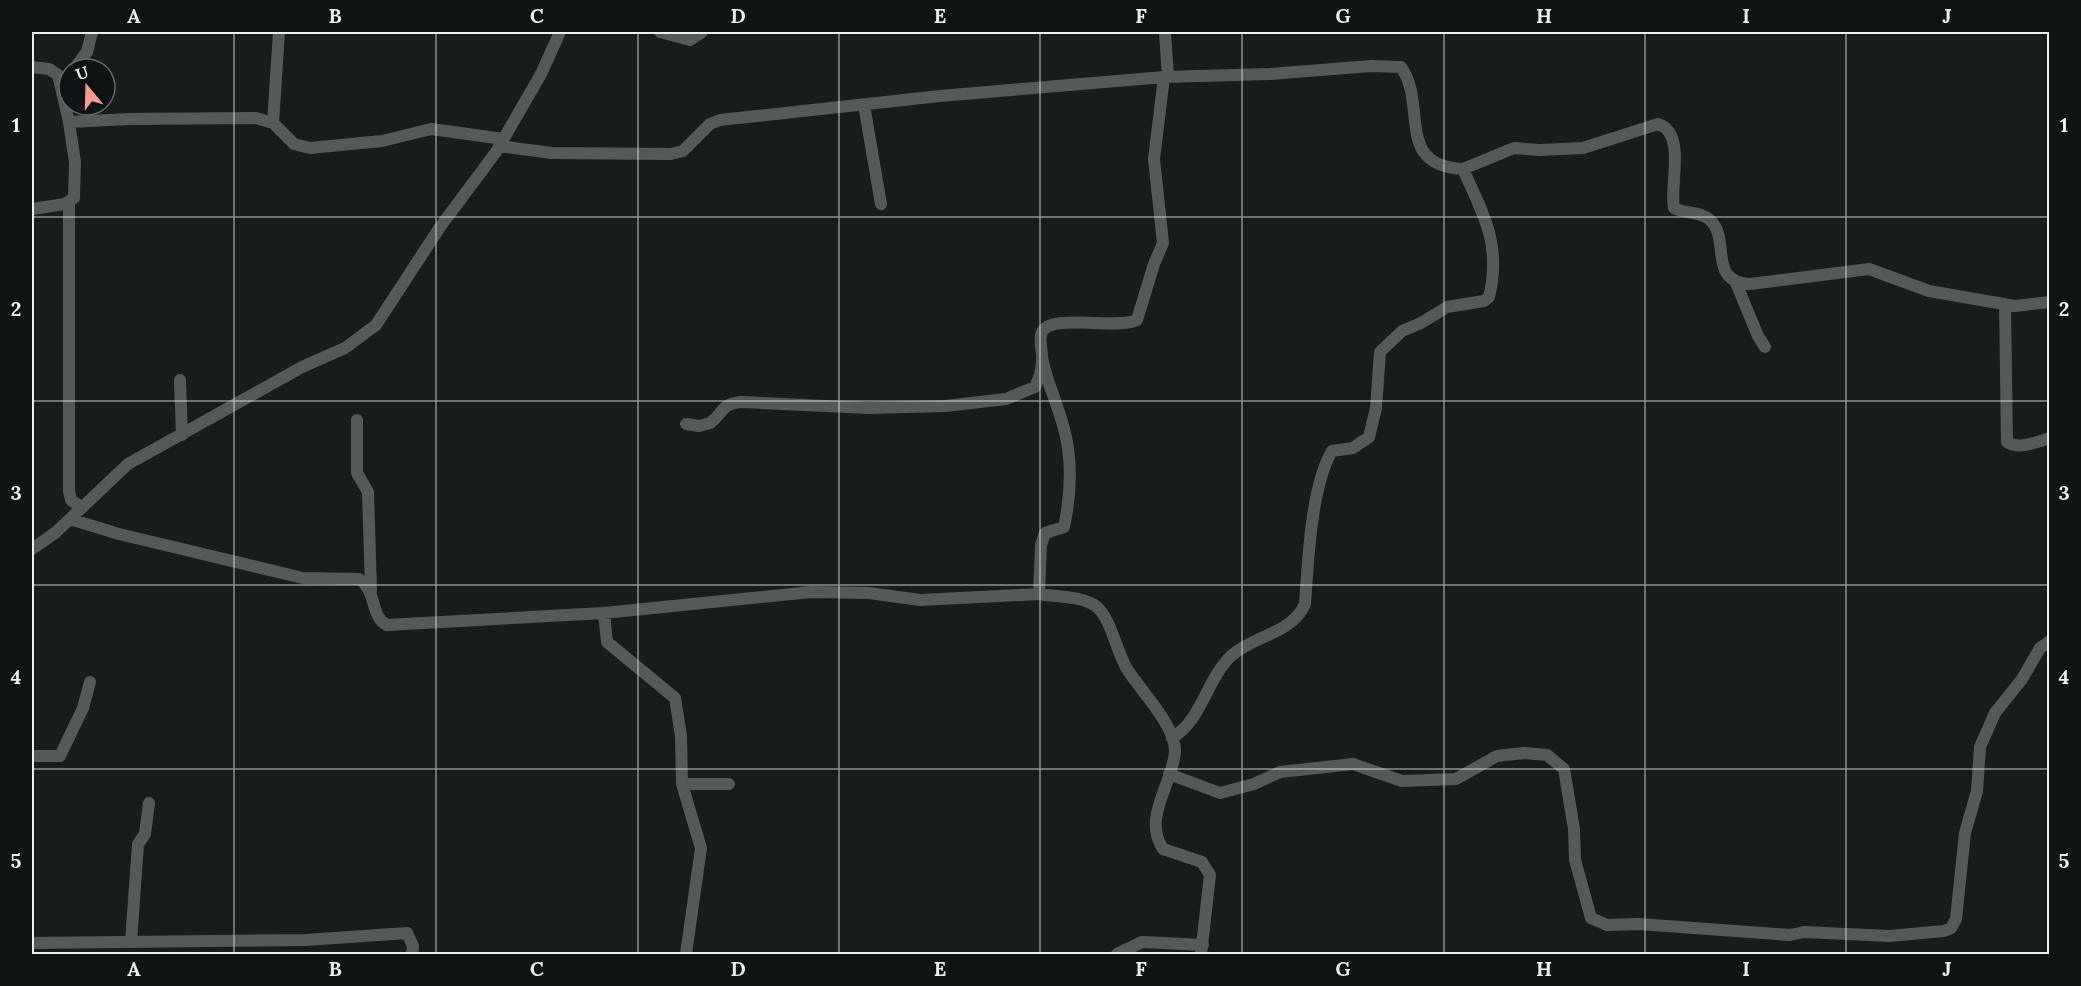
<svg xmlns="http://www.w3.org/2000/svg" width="2081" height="986" viewBox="0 0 2081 986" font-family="Lora,serif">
<rect width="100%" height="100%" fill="#181c1c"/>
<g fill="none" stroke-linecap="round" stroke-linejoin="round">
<!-- minor -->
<path stroke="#555a59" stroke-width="12" d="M660 32 690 40 702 32
M1165 32 1168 77
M32 67 49 69 58 75 69 122 129 119 256 118 273 123 294 144 310 148 382 141 431 129 504 139
M74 69 87 52 92 32
M864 105 881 204
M273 123 279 32
M499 146 552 153 671 154 683 151 710 124 720 120 940 96 1164 77 1270 74 1371 66 1401 67C1428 105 1394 166 1463 169 1483 214 1502 245 1489 297L1484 301 1447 307 1421 323 1402 331 1380 352 1376 408 1369 437 1353 448 1332 451C1311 486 1308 562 1305 604 1292 634 1254 635 1231 656 1206 680 1202 720 1172 738
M1463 169 1514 148 1539 150 1583 148 1658 124C1687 133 1669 186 1674 208 1685 214 1700 211 1710 220 1731 239 1707 282 1750 284L1869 269 1929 291 2015 306 2050 302
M69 203V491L71 500 81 507
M32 209 65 204 74 198 75 162 69 122
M1736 283 1758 336 1765 347
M2005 304 2007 442C2019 450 2037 442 2050 438
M180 380 182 435
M357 420V473L368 492 371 591
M686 424 699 426 710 423C724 413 720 404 741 402L869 408 945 406 1006 399 1035 387C1039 379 1042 369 1042 360 1043 351 1038 340 1042 332 1051 313 1119 330 1137 320L1154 264 1163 243 1154 159 1164 77
M70 519 119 534 303 578 359 579C377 590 370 617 387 625L604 613 811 592 869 593 920 600 1039 594 1041 545 1045 533 1064 527C1071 494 1073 462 1064 429 1058 405 1047 383 1042 358
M32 549 55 533 128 464 302 367 345 348 376 325 440 227 496 152 541 74 560 32
M1039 594C1057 597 1083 596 1097 607 1111 619 1117 653 1127 669 1141 691 1176 726 1175 752 1173 783 1142 818 1163 849L1202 862 1210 875 1201 954
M604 613 607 642 675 698 681 736 682 784 701 848 686 954
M32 756H60L83 708 90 682
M1169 774 1220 793 1254 784 1280 772 1353 764 1402 781 1456 779 1497 756 1524 753 1547 755 1564 769 1574 829 1575 860 1591 918 1607 925 1639 924 1790 935 1804 932 1889 936 1944 931 1951 928 1956 919 1965 833 1977 791 1980 747 1995 713 2022 679 2040 648 2050 641
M682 784H729
M131 942 138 844 145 834 149 803
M32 943 306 940 407 933 413 946 412 954
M1117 954 1142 942 1203 945"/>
</g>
<!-- grid -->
<path fill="none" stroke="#edf0f0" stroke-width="1.5" stroke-opacity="0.55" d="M234 32V954M436 32V954M638 32V954M839 32V954M1040 32V954M1242 32V954M1444 32V954M1645 32V954M1846 32V954M32 217H2050M32 401H2050M32 585H2050M32 769H2050"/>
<!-- border -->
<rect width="2081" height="986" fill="none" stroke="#0f1313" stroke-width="66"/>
<!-- north arrow -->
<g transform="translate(87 87) rotate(341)"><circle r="28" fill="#0f1313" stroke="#686b6b" stroke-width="1.5"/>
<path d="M0-4.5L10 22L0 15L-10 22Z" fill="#f59b97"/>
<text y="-9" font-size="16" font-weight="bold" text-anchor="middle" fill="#edf0f0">U</text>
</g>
<rect x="33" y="33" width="2015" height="920" fill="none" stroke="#edf0f0" stroke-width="2"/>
<g font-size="20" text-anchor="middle" font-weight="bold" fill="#edf0f0">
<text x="134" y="23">A</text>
<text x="335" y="23">B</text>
<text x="537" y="23">C</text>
<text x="738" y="23">D</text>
<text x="940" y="23">E</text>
<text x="1141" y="23">F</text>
<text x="1343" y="23">G</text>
<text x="1544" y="23">H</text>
<text x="1746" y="23">I</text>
<text x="1947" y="23">J</text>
<text x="16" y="132">1</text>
<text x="2064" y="132">1</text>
<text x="16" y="316">2</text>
<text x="2064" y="316">2</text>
<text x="16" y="500">3</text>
<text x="2064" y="500">3</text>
<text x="16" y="684">4</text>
<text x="2064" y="684">4</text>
<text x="16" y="868">5</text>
<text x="2064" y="868">5</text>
<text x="134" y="976">A</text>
<text x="335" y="976">B</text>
<text x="537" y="976">C</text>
<text x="738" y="976">D</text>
<text x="940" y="976">E</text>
<text x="1141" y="976">F</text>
<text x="1343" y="976">G</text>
<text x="1544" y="976">H</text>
<text x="1746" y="976">I</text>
<text x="1947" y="976">J</text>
</g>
</svg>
